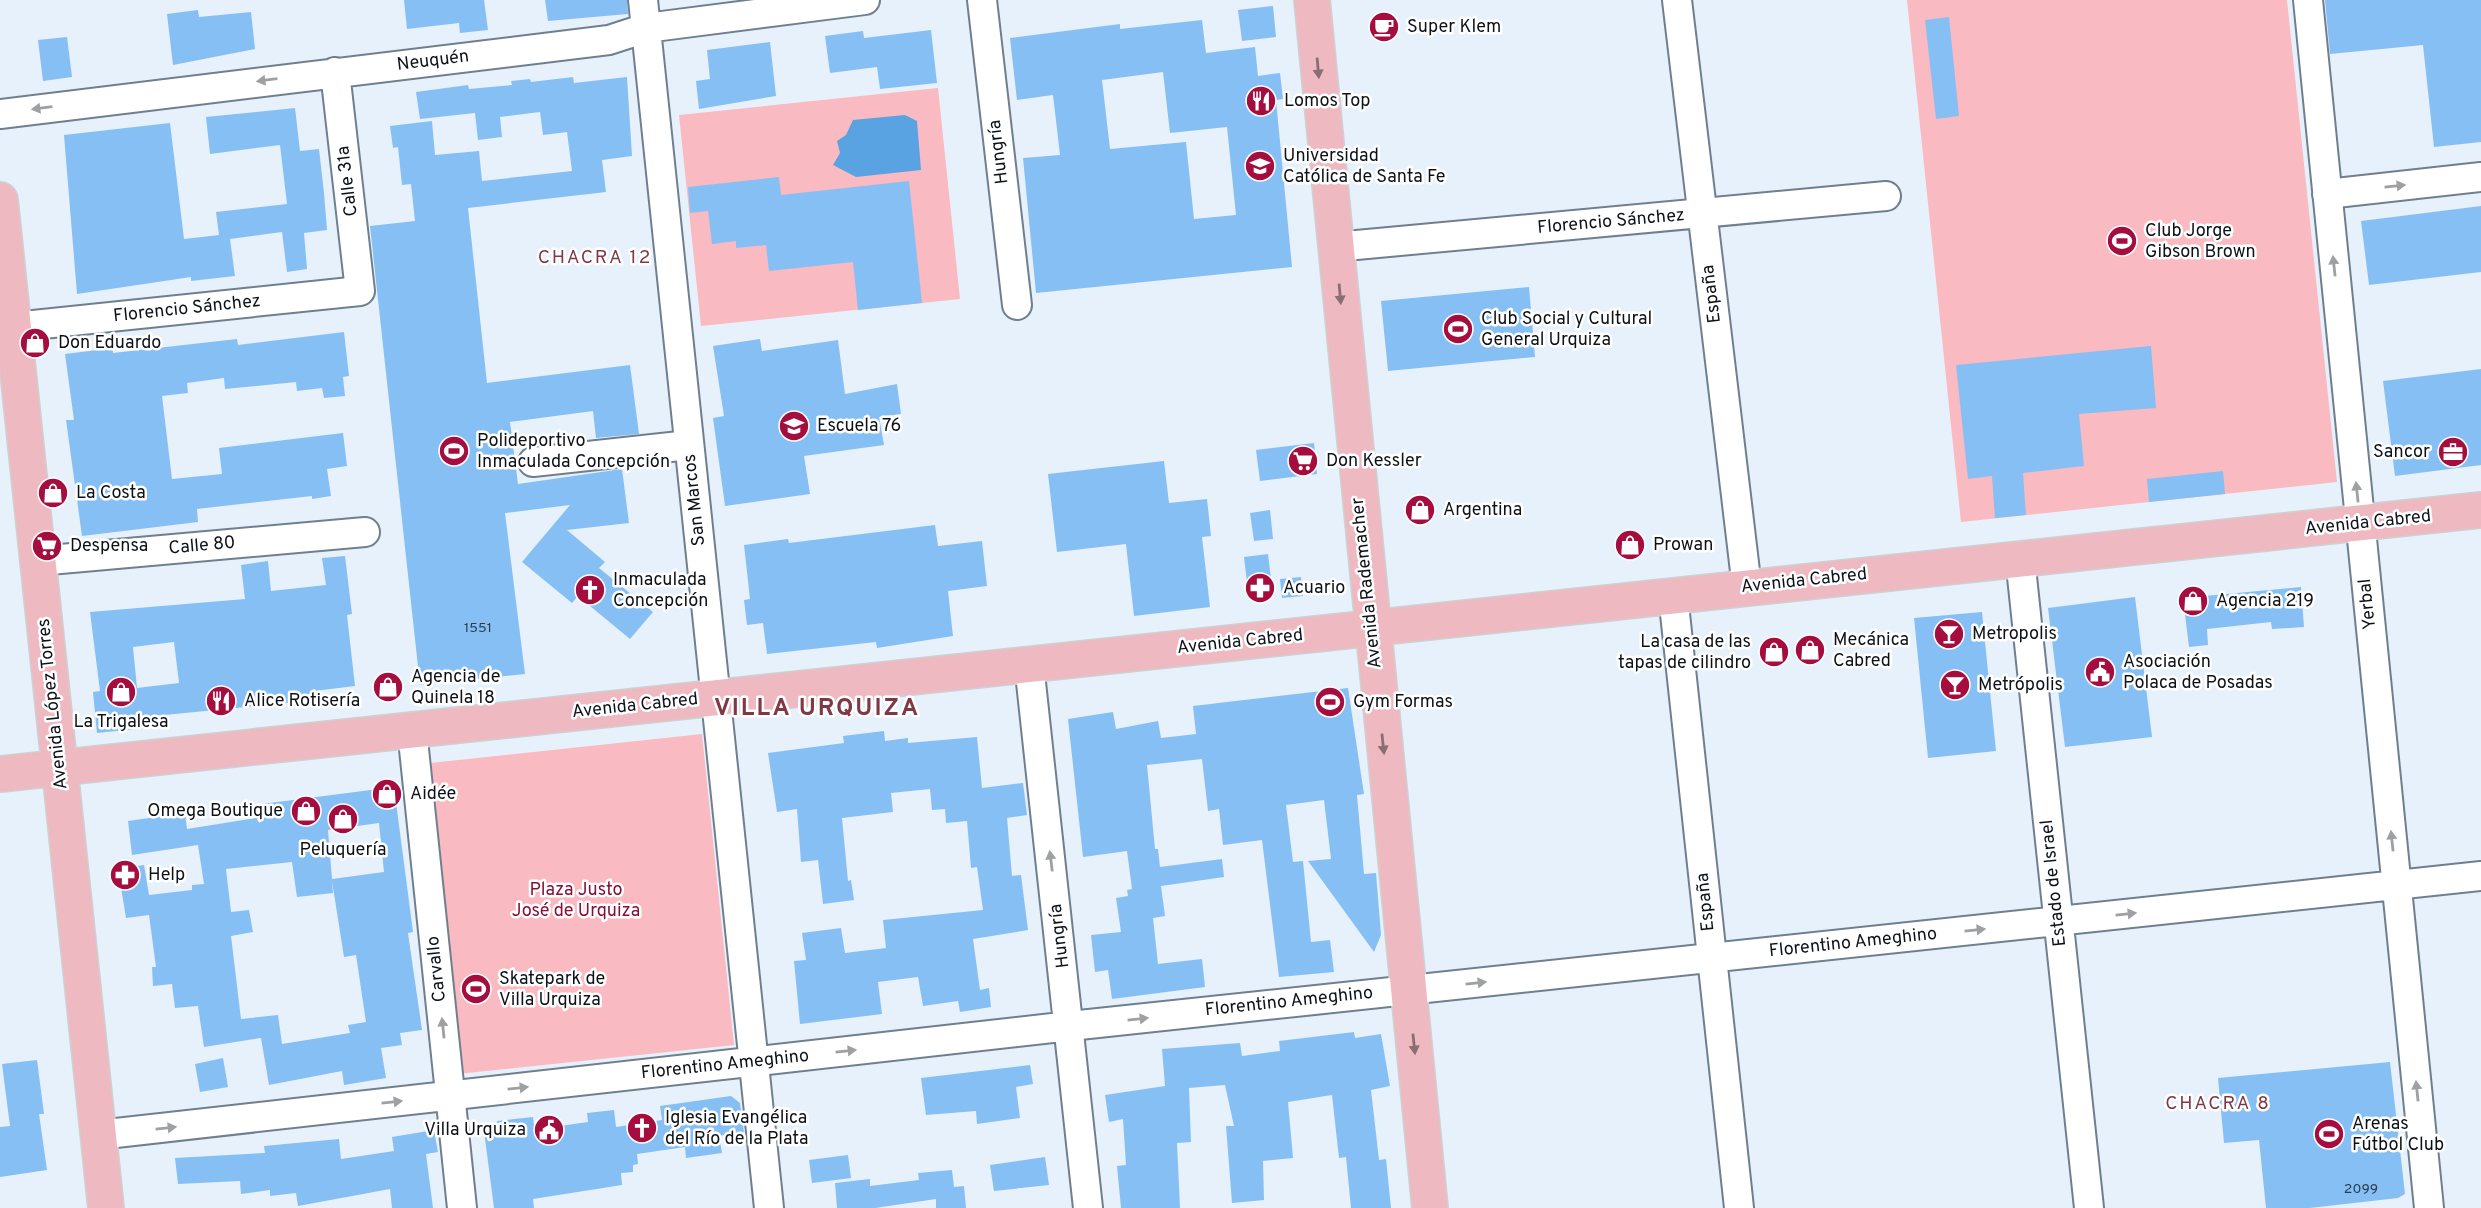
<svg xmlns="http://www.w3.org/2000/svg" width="2481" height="1208" viewBox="0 0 2481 1208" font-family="Overpass,sans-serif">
<rect width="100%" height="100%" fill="#e7f1fb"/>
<!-- green -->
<path fill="#fabac1" d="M1907 0H2287L2337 482 1961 522Z
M938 88 960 299 701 326 679 115Z
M702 734 734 1045 458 1074 421 764Z"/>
<!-- water -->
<path fill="#59a3e3" d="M905 115 917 121 921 170 856 177 833 165 840 153 837 141 846 135 853 120Z"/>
<!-- building -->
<path fill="#86bff4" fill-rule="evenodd" d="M404 0H484L488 30 460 33 459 23 407 29Z
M545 0H627L628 14 548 21Z
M2325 0H2481V142L2434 147 2423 45 2330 54Z
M1273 6 1276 37 1242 41 1238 10Z
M198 10 199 17 251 12 255 49 173 65 167 14Z
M1949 17 1959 116 1936 119 1925 20Z
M1202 20 1206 53 1255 47 1258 76 1280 73 1283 99 1276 100 1292 267 1036 293 1023 158 1060 155 1053 95 1017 100 1010 38 1120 24V29ZM1163 72 1170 133 1227 127 1236 215 1194 219 1186 142 1110 149 1102 80Z
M931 30 937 83 880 89 877 67 830 73 825 36 863 31 864 38Z
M67 37 72 77 43 81 38 40Z
M770 42 776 96 699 109 696 81 710 79 707 50Z
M573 77 574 83 627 77 632 156 602 160 606 192 468 208 487 383 630 365 639 434 596 438 593 411 510 422 518 484 622 469 629 523 567 530 605 562 599 568 653 612 630 639 578 596 572 603 522 562 570 505 505 513 525 674 420 685 370 226 415 221 411 184 402 185 398 147 393 148 390 126 432 121 435 155 479 151 482 181 572 171 567 132 543 135 540 112 500 117 502 137 478 140 475 113 420 119 416 92 468 85 469 89 512 85 511 81 530 79 531 82Z
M295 108 300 151 319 149 324 193 327 230 304 233 307 269 287 272 282 232 230 239 235 276 191 281V277L77 294 64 135 170 123 184 239 219 235 216 212 287 204 280 145 210 154 206 117Z
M779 177 781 195 909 181 922 303 858 310 853 262 769 271 766 245 736 248V241L712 244 708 211 690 213 688 187Z
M2481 206V272L2369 285 2361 221Z
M1529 287 1535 357 1388 371 1381 301Z
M344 332 349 376 343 377 345 396 324 398 322 388 297 391 296 382 225 389 224 378 187 383 188 393 162 396 172 479 222 474 219 448 343 433 347 466 327 469 331 496 312 499V496L197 509 198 522 82 536 66 420H74L65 354 113 348V353L237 339 238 345Z
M760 339 762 351 838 340 845 394 897 384 901 414 879 417 884 445 804 456 810 494 725 506 713 418 724 416 713 346Z
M2151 346 2156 408 2079 414 2084 466 2023 473 2026 515 1995 518 1992 476 1968 479 1956 365Z
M2481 369V465L2395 476 2383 381Z
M1314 443 1317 474 1260 481 1256 450Z
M1164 461 1169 503 1207 499 1211 536 1202 537 1210 607 1134 616 1126 544 1057 552 1048 474Z
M2223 471 2225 494 2149 502 2147 479Z
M1270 510 1273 539 1254 541 1250 513Z
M935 525 938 546 982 541 987 586 948 591 953 636 877 648 876 642 767 654 763 623 747 625 744 600 750 599 744 545 788 539 789 543Z
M1268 554 1273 596 1249 599 1244 557Z
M345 556 352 614 347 615 355 686 314 691 316 700 144 717 146 728 97 733 93 692 100 691 90 612 245 599 241 565 268 561 271 591 326 585 322 558ZM174 642 179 683 137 688 133 647Z
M1301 577 1303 596 1282 598 1280 579Z
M2301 587 2304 627 2272 629 2271 622 2207 629 2208 645 2189 647 2183 598Z
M2135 597 2152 737 2065 747 2048 608Z
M1982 612 1996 751 1928 758 1914 618Z
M1348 688 1364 794 1357 795 1364 874 1376 873 1381 935 1374 952 1308 861 1331 859 1324 800 1286 805 1293 862 1303 861 1311 942 1330 940 1334 972 1279 977 1262 840 1223 845 1219 809 1208 811 1202 759 1147 765 1155 849H1158L1160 867 1222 859 1224 877 1161 886 1165 916 1153 918 1158 964 1202 959 1205 987 1112 999 1108 970 1095 972 1091 935 1121 932 1116 898 1128 896 1127 890 1132 889 1127 851 1083 857 1068 719 1113 712 1116 729 1158 721 1161 738 1196 734 1193 706Z
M884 731 885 741 908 738V743L977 737 982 788 1023 783 1027 815 1007 818 1012 876 1021 875 1028 930 973 939 980 990 989 988 991 1007 960 1012 958 1001 923 1006 918 977 878 982 882 1014 800 1024 794 961 806 960 802 933 841 928 845 953 886 948 883 920 983 910 977 867 971 868 967 821 946 823 945 809 932 810 930 789 891 793 893 812 842 818 848 881 851 880 854 900 823 904 818 860 801 862 797 809 777 812 768 753 844 743 843 736Z
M394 787 413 932 408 933 422 1030 400 1033 402 1045 381 1048 386 1078 344 1085 342 1071 269 1085 261 1038 204 1047 198 1006 175 1008 172 984 153 986 152 967H156L149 915 126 918 118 869 144 865 149 895 192 890V885L204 884 198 845 132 855 128 821 185 813 187 829 256 818 254 805ZM379 823 384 872 332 879 328 830ZM292 862 297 897 333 893 332 881 344 957 356 955 366 1022 348 1025 350 1033 282 1044 278 1015 241 1019 231 936 253 932 249 910 231 912 226 869Z
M1354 1032 1355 1038 1381 1034 1390 1086 1371 1090 1379 1160 1386 1159 1391 1208H1351L1346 1157 1339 1158 1332 1095 1288 1102 1293 1158 1263 1161 1264 1200 1232 1203 1226 1126H1234L1225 1085 1189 1088 1191 1142 1177 1143 1180 1208H1121L1117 1166 1126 1165 1123 1119 1109 1122 1105 1095 1165 1086 1162 1049 1240 1043 1242 1056 1280 1051 1279 1041Z
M223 1058 228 1087 200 1092 195 1064Z
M37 1060 44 1114H39L47 1170 0 1177V1127L10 1126 2 1064Z
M2390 1062 2405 1194 2398 1198 2310 1208H2266L2259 1140 2224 1143 2218 1078Z
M1030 1065 1033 1084 1016 1087 1020 1118 977 1124 976 1111 926 1115 921 1078Z
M731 1096 740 1103 744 1132 719 1136 722 1153 686 1158 685 1147 637 1154 638 1164 633 1165V1172L621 1173 622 1185 533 1199 534 1208H494L484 1131 496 1130 497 1121 533 1117 534 1126 546 1124V1128L588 1122 587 1113 614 1110 616 1127 662 1120 660 1106Z
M434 1130 438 1152 426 1154 433 1208H392L390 1189 298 1206 296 1193 270 1196V1190L241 1194 240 1181 178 1184 175 1158 265 1153 264 1146 339 1139 341 1159 394 1151 392 1137Z
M848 1155 851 1178 812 1183 809 1160Z
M1045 1157 1049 1185 994 1191 990 1165Z
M952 1170 954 1187 964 1186 966 1208H936V1199L875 1208H837L835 1183 870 1179V1186L919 1180 918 1173Z"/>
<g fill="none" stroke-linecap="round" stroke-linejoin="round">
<!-- minor casing -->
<g stroke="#707f8e" stroke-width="32">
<path id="minor" d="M643 0 769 1208
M982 0 1017 305
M1677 0 1747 588
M2308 0 2429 1208
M0 114 609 40 646 28 865 0
M2327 194 2481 177
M1335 247 1886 196
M14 327 360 291 335 72
M533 462 689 445
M2020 558 2089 1208
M38 561 365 532
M1673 595 1739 1208
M1029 664 1088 1208
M412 730 462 1208
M98 1135 1070 1026 2481 876"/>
</g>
<!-- major casing -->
<g stroke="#ced0d1" stroke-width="38">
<path id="major" d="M1312 0 1430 1208
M0 200 106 1208
M0 774 2481 510"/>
</g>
<!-- minor -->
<use href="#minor" stroke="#fff" stroke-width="28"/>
<!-- major -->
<use href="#major" stroke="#efb9c1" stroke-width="35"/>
</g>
<!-- one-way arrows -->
<defs><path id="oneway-solid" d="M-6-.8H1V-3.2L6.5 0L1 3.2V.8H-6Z" transform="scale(1.75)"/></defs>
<g fill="#896e74">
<use href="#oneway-solid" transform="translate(1318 68) rotate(85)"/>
<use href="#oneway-solid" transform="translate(1340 294) rotate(85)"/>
<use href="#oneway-solid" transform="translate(1383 744) rotate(84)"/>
<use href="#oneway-solid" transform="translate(1414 1044) rotate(84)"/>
</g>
<g fill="#9ea0a2">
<use href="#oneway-solid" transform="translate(267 80) rotate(173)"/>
<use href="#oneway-solid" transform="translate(42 108) rotate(173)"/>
<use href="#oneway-solid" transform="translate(2395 186) rotate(-6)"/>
<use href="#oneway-solid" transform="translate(2334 266) rotate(-96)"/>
<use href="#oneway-solid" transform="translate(2357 492) rotate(-96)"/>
<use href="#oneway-solid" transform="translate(2392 841) rotate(-96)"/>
<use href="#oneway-solid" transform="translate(1051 861) rotate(-97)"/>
<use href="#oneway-solid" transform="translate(2126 914) rotate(-6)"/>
<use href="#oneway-solid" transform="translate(1975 930) rotate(-6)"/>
<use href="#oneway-solid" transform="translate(1476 983) rotate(-6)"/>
<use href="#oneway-solid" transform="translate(1138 1019) rotate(-6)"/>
<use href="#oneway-solid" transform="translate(443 1028) rotate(-96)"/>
<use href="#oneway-solid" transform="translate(846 1051) rotate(-6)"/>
<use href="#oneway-solid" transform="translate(518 1088) rotate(-6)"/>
<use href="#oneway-solid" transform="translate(2417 1091) rotate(-96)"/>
<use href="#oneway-solid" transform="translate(392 1102) rotate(-6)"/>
<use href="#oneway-solid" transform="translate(166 1128) rotate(-6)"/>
</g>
<!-- icons -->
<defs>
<g id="cafe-disc" transform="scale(1.575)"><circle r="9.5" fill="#a60d3f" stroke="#fff"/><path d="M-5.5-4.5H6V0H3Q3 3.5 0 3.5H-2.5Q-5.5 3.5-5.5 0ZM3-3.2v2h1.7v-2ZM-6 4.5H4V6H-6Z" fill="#fff"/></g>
<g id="restaurant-disc" transform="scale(1.575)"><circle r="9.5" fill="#a60d3f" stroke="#fff"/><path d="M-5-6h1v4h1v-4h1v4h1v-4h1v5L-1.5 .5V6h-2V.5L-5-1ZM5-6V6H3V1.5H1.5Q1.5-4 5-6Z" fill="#fff"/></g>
<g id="university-disc" transform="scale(1.575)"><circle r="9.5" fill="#a60d3f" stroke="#fff"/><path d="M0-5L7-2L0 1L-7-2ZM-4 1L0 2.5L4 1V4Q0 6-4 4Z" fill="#fff"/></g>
<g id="stadium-disc" transform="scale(1.575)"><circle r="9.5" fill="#a60d3f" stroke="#fff"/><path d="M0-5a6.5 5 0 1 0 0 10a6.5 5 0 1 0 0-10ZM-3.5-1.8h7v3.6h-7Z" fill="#fff"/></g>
<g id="shop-disc" transform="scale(1.575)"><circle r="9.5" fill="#a60d3f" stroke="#fff"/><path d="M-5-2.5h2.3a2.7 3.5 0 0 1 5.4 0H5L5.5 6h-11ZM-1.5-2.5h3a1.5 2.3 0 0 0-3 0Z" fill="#fff"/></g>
<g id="school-disc" transform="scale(1.575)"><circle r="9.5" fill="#a60d3f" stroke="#fff"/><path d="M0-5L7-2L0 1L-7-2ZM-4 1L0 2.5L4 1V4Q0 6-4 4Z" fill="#fff"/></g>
<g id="office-disc" transform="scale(1.575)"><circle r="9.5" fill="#a60d3f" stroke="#fff"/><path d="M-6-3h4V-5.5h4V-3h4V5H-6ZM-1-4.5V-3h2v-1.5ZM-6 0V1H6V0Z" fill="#fff"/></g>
<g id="supermarket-disc" transform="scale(1.575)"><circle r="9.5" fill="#a60d3f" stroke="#fff"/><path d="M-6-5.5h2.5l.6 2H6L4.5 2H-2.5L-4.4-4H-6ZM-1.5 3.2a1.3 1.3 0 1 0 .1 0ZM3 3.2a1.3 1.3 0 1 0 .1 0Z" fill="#fff"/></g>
<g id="pharmacy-disc" transform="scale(1.575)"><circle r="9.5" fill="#a60d3f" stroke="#fff"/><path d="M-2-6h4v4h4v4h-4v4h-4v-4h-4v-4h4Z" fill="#fff"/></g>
<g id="church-disc" transform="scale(1.575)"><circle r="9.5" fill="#a60d3f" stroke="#fff"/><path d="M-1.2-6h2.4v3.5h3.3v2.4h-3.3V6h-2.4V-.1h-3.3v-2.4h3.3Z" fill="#fff"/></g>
<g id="bar-disc" transform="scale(1.575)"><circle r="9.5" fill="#a60d3f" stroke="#fff"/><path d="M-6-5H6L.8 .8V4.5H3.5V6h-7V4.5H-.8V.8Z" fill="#fff"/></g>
<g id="civic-disc" transform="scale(1.575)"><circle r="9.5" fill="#a60d3f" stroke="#fff"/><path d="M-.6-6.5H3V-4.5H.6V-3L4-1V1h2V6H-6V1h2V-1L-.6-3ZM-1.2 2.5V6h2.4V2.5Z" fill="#fff"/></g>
</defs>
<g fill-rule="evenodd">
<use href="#cafe-disc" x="1384" y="27"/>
<use href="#restaurant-disc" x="1261" y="101"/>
<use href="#university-disc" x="1260" y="166"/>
<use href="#stadium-disc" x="2122" y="241"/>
<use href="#stadium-disc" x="1458" y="329"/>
<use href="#shop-disc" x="35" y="343"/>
<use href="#school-disc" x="794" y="426"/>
<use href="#stadium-disc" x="454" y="451"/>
<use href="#office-disc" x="2453" y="452"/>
<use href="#supermarket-disc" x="1303" y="461"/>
<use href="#shop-disc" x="53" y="493"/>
<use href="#shop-disc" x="1420" y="510"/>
<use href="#shop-disc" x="1630" y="545"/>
<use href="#supermarket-disc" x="47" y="546"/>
<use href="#pharmacy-disc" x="1260" y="588"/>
<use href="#church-disc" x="590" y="590"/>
<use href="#shop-disc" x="2193" y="601"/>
<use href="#bar-disc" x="1949" y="634"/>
<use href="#shop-disc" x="1810" y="650"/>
<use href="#shop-disc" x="1774" y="652"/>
<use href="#civic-disc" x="2100" y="672"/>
<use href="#bar-disc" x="1955" y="685"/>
<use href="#shop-disc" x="388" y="687"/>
<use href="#shop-disc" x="121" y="692"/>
<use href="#restaurant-disc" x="221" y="701"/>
<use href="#stadium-disc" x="1330" y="702"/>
<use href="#shop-disc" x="387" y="794"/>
<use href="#shop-disc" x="306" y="811"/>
<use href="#shop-disc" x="343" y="819"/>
<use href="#pharmacy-disc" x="125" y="875"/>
<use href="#stadium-disc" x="476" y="989"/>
<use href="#church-disc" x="642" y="1128"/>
<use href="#civic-disc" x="549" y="1130"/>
<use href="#stadium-disc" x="2329" y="1134"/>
</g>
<g text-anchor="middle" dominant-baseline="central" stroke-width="5" stroke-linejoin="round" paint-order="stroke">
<!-- number labels -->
<g font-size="14" fill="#2a3d4e">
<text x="478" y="628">1551</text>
<text x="2361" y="1189">2099</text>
</g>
<!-- poi labels -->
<g font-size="18" fill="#0c1217" stroke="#fff" text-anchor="start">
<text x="1407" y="27">Super Klem</text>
<text x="1284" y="101">Lomos Top</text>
<text x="1283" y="156">Universidad<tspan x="1283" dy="21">Católica de Santa Fe</tspan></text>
<text x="2145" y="231">Club Jorge<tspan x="2145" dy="21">Gibson Brown</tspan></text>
<text x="1481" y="319">Club Social y Cultural<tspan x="1481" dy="21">General Urquiza</tspan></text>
<text x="58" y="343">Don Eduardo</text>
<text x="817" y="426">Escuela 76</text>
<text x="477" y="441">Polideportivo<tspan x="477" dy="21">Inmaculada Concepción</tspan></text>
<text x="2430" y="452" text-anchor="end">Sancor</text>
<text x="1326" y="461">Don Kessler</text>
<text x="76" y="493">La Costa</text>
<text x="1443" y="510">Argentina</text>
<text x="1653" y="545">Prowan</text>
<text x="70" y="546">Despensa</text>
<text x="613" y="580">Inmaculada<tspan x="613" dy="21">Concepción</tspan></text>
<text x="1283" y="588">Acuario</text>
<text x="2216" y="601">Agencia 219</text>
<text x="1972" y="634">Metropolis</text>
<text x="1833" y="640">Mecánica<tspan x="1833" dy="21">Cabred</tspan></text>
<text x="1751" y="642" text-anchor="end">La casa de las<tspan x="1751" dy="21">tapas de cilindro</tspan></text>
<text x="2123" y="662">Asociación<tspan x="2123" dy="21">Polaca de Posadas</tspan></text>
<text x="411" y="677">Agencia de<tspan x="411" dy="21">Quinela 18</tspan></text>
<text x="1978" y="685">Metrópolis</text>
<text x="244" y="701">Alice Rotisería</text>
<text x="1353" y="702">Gym Formas</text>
<text x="121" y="722" text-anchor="middle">La Trigalesa</text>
<text x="410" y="794">Aidée</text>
<text x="283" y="811" text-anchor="end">Omega Boutique</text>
<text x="343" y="850" text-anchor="middle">Peluquería</text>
<text x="148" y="875">Help</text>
<text x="499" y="979">Skatepark de<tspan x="499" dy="21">Villa Urquiza</tspan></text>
<text x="665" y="1118">Iglesia Evangélica<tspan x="665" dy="21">del Río de la Plata</tspan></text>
<text x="2352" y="1124">Arenas<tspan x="2352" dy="21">Fútbol Club</tspan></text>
<text x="526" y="1130" text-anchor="end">Villa Urquiza</text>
</g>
<!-- street labels -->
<g font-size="18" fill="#0c1217" stroke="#fff">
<text transform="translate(433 61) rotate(-7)">Neuquén</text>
<text transform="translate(999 152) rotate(-97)">Hungría</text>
<text transform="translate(348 181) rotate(-97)">Calle 31a</text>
<text transform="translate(1611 222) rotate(-5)">Florencio Sánchez</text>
<text transform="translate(1712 294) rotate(-97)">España</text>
<text transform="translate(187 309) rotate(-6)">Florencio Sánchez</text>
<text transform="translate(695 500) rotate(-96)">San Marcos</text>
<text transform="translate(2368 523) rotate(-6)">Avenida Cabred</text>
<text transform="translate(202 546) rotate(-5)">Calle 80</text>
<text transform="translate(1804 581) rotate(-6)">Avenida Cabred</text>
<text transform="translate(1367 583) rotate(-96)">Avenida Rademacher</text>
<text transform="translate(2368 604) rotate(-96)">Yerbal</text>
<text transform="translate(1240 642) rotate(-6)">Avenida Cabred</text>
<text transform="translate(53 704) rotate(-96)">Avenida López Torres</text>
<text transform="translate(635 706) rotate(-6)">Avenida Cabred</text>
<text transform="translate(2054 883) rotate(-96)">Estado de Israel</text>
<text transform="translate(1706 902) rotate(-96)">España</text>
<text transform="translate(1060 936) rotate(-97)">Hungría</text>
<text transform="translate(1853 943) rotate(-6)">Florentino Ameghino</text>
<text transform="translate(437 969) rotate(-96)">Carvallo</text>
<text transform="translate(1289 1002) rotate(-6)">Florentino Ameghino</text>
<text transform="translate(725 1065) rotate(-6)">Florentino Ameghino</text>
</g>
<!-- park labels -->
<g font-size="18" fill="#870f33" stroke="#fff">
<text x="576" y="890">Plaza Justo<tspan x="576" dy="21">José de Urquiza</tspan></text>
</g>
<!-- neighbourhood labels -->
<g font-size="19" letter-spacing="2" fill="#803844" stroke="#fff">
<text x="595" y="258">CHACRA 12</text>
<text x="2218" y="1104">CHACRA 8</text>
</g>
<!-- district labels -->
<g font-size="24" font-weight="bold" letter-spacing="2" fill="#803844" stroke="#fff">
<text x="817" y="709">VILLA URQUIZA</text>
</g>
</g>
</svg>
